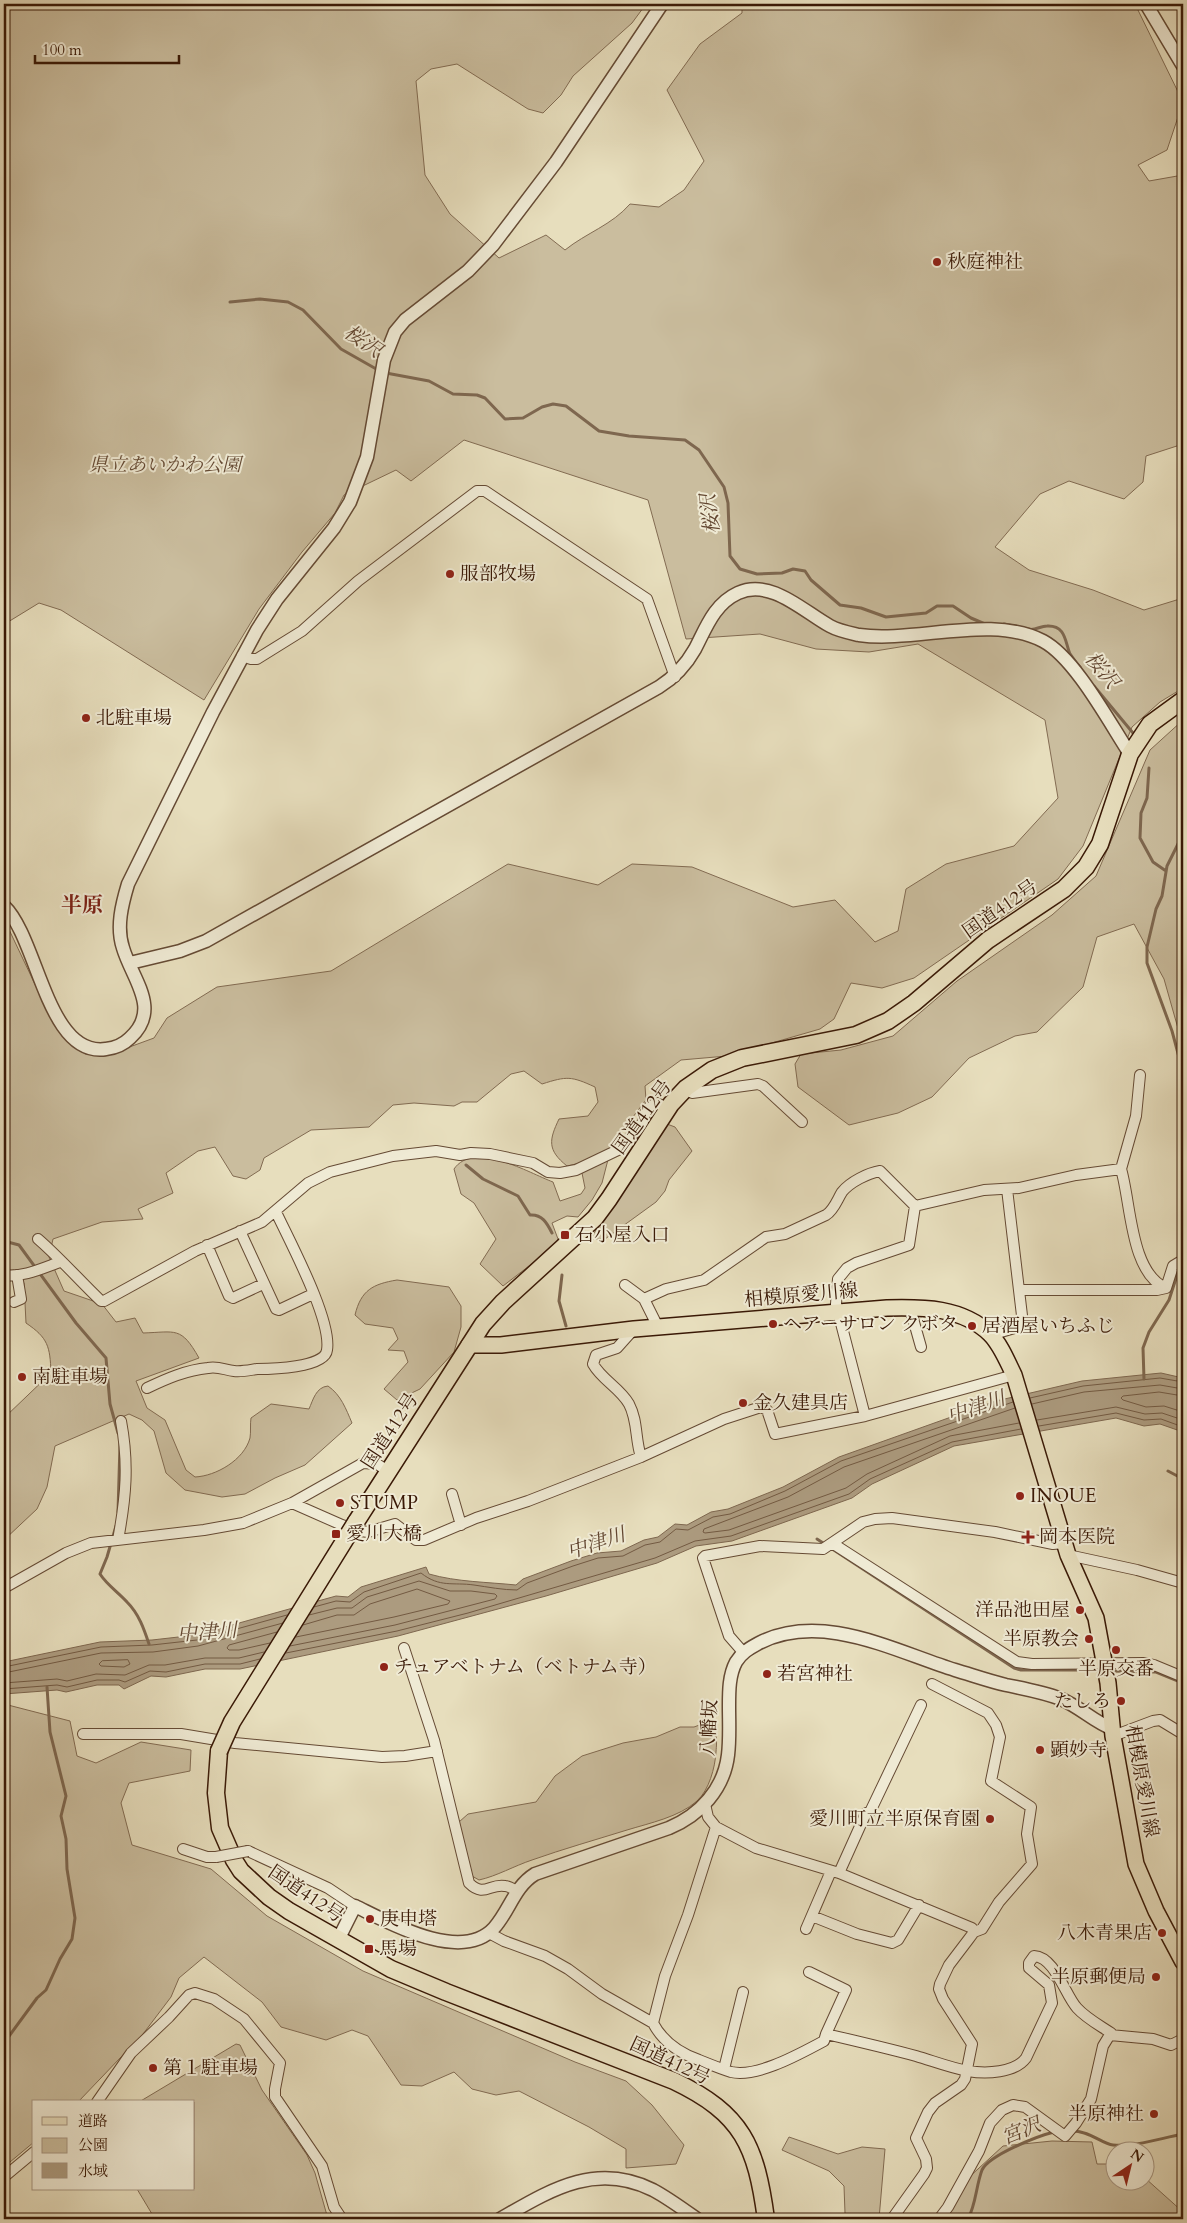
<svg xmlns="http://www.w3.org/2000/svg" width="1187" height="2223" viewBox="0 0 1187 2223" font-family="Cardo,'Noto Serif JP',serif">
<rect width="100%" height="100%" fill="#e7debd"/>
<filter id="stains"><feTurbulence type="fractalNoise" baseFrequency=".004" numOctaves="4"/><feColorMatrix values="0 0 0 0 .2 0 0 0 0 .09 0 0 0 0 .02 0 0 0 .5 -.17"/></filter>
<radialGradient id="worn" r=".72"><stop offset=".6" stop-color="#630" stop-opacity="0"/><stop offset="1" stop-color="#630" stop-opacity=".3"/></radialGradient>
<!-- green -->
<path fill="#cabd9e" stroke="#826b52" d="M4 4H646L632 23 573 76 561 95 543 113 528 109 457 64 431 69 416 81 425 175 450 214 499 258 546 235 565 250C586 233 612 225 630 204L659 207 684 190 704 161 667 90 700 44 742 13V4H1135L1183 102 1167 150 1138 165 1149 181 1183 175V444L1146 456 1143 482 1124 499 1069 481 1040 494 995 547 1029 570 1093 590 1144 610 1183 598V688L1160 702 1132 727 1083 846 1058 879 914 978 882 988 851 983 834 1019 820 1029 727 1056 681 1060 645 1086 646 1100 612 1144 602 1183 592 1200 578 1217 567 1216 552 1223 558 1239 555 1246 503 1286 480 1264 496 1239 474 1203 461 1194 454 1169C474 1140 529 1173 553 1182L560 1201 581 1194 585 1188 580 1163 567 1166C547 1150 549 1140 559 1119L588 1116 598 1102 595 1087C571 1076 567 1076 542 1084L524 1071 511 1074 477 1102H462L454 1106 414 1103 393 1105 369 1127 311 1130 264 1158 260 1170 246 1179 233 1176 215 1147 198 1151 166 1173 173 1193 138 1209 143 1219 102 1222 53 1239 49 1257 64 1291 102 1304 116 1322 135 1318 143 1333C176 1332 181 1326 199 1358L136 1381 147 1408 165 1420 186 1470 195 1477C216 1476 244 1460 250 1438 251 1432 250 1424 251 1418L271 1404 309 1409C313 1400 316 1387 328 1386 341 1395 346 1409 352 1423L305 1465 275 1478 245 1494 222 1497 185 1490 166 1473 154 1431 142 1420 129 1414 55 1446 47 1487 37 1509 4 1540V1418L51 1373C50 1346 48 1338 26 1323L24 1283 14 1270 4 1271V919L51 1018 65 1038 85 1054 105 1056 154 1038 167 1018 217 987 331 971 508 864 598 885 632 864 692 867 793 907 835 900 875 942 898 931 906 889 946 864 1014 846 1058 798 1045 720 918 644 869 652 816 649 760 634 686 639 648 500 464 440 411 481 396 470 344 495 335 513 302 552 259 609 204 700 61 610 39 603 8 622 4 627Z
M1183 720V1046L1164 979 1134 924 1097 937 1083 987 1037 1032 1015 1036 969 1058 932 1097 898 1113 849 1125 798 1087 795 1064 801 1054 841 1050 893 1036 957 981 1052 915 1096 876 1150 750Z
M667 1124 675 1127 692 1151 669 1180 665 1191 656 1202 605 1239H590Z
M397 1280 449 1287 461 1306V1327L454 1352 420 1389 397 1400 384 1389 408 1362 404 1351 388 1350 398 1339 393 1328 365 1324 355 1315C361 1290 373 1284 397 1280Z
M8 1705 70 1721 77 1756 96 1763 141 1742 191 1750 190 1771 129 1783 121 1803 132 1845 211 1869 267 1916 363 1971 575 2062 626 2081 652 2105 684 2145 676 2164 626 2168V2149L589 2127 519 2091 496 2095 472 2089 454 2072 422 2086 401 2085 368 2036 352 2030 326 2040 281 2027 262 2002 204 1957 179 1978 171 1997 143 2034 78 2102H34V2142L4 2167V1706Z
M705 1723C718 1729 717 1739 716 1752 715 1768 709 1790 697 1801 679 1817 650 1823 627 1830 595 1840 563 1849 532 1860 514 1866 497 1876 479 1880L472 1876 459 1822 468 1814 536 1802 555 1776 582 1756 623 1743 656 1737 680 1727H694Z
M236 2044 240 2045 262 2090 307 2155 315 2173 328 2219H155L137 2189H194V2102H139Z
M789 2137 838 2154 862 2147 885 2149 879 2219H842L845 2213 844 2186 829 2171 782 2150Z
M1052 2141 1092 2142 1097 2164H1114V2180H1144L1145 2178 1183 2212V2219H944L966 2180 1003 2146Z"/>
<!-- water -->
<path fill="#ac9b7f" stroke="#7e674f" d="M1161 1373 1183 1378V1432L1160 1424 1144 1426 1116 1418 954 1446 872 1484 852 1498 732 1541 696 1546 657 1563 546 1596 398 1636 240 1669H205L166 1677 151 1676 124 1689 119 1685H97L66 1692 57 1690 4 1694V1662L100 1642 152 1640 196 1635 336 1596 348 1597 361 1587 426 1567 429 1574C457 1582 487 1582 516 1585L523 1579 571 1561 597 1553 621 1551 644 1540 658 1537 675 1524 687 1525 711 1512 728 1509 783 1487 839 1457 996 1401 1082 1381Z"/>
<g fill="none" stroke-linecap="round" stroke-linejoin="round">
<!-- shore -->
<path stroke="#735a42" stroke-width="1" d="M1183 1396 1159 1392 1123 1396 1121 1398 1123 1400 1146 1407 1164 1406 1183 1412
M1030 1398 1083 1386 1160 1378 1183 1382
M1032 1404 1084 1392 1160 1385 1183 1389
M1015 1408 844 1467 788 1497 704 1529 703 1532 705 1533 729 1530 846 1488 867 1474 950 1436 1019 1423
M1037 1420 1116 1407 1145 1414 1162 1413 1183 1420
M1039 1426 1116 1413 1144 1420 1161 1419 1183 1427
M314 1607 336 1601 350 1602 364 1592 421 1573C440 1588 453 1582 474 1585 488 1587 503 1590 517 1590L527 1583 573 1566 598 1558 623 1556 645 1545 660 1542 676 1529 688 1530 713 1517 730 1514 785 1491 841 1461 1013 1402
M296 1637 394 1617 448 1604 450 1601 417 1589 370 1604 354 1615H337L303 1625
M270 1643 239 1650H229L227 1648 229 1645 277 1632
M290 1646 395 1625 495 1599 497 1596 495 1594 471 1591H450L419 1581 367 1597 352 1608H337L309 1615
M286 1653 397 1631 468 1613 655 1558 695 1541 731 1536 849 1494 870 1479 952 1442 1021 1429
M128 1660 130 1664 124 1667 101 1666 99 1664 102 1661Z
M4 1667 101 1647 152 1645 197 1640 287 1615
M4 1673 101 1653 153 1652 198 1646 283 1623
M4 1683 57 1679 67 1681 96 1674 125 1675 149 1665H165L205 1658H239L264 1652
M4 1689 57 1685 67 1687 97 1680H119L125 1682 150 1671 166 1672 205 1664H240L260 1659"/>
<!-- stream -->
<path stroke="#7e674f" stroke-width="3" d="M230 302 260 299 288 302 303 310 341 349 378 370
M386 373 429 381 453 394 477 395 485 398 505 419 523 418 542 407 553 404 566 406 599 431 629 436 685 440 699 450 724 487 728 503 730 556 740 569 757 574 782 573 793 569 805 571 811 580 840 605 861 608 886 617 926 613 937 606H953L971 618 985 624
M1004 624 1019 627
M1028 629C1035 631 1040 626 1047 626 1066 625 1065 642 1070 654 1073 658 1076 663 1080 667
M1094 686 1133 733
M1149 768 1147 798 1141 813 1140 838 1153 862 1166 871
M1183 834 1167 866 1162 896 1156 909 1147 947V963L1172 1031 1183 1072
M466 1165 483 1179 518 1196 530 1215C542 1214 547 1223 552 1233
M4 1241 19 1245 76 1323 106 1358 110 1404 118 1433
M562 1275 559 1301 566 1326
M1144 1379 1143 1348 1149 1332 1169 1300 1180 1266
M1168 1471 1183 1479
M118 1512 120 1444
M116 1526 107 1557 100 1574C107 1585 118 1592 127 1602 139 1614 144 1629 149 1644
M817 1539 1014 1668 1021 1670H1102
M1111 1671 1156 1672 1183 1683
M4 2043 37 1998 46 1990 60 1959 72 1939 75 1918 67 1869 66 1839 61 1816 66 1796 50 1732 47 1687
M1073 2131C1090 2131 1102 2144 1113 2145 1136 2147 1161 2138 1183 2134
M968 2219C976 2204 976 2186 982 2170 989 2155 1038 2136 1054 2132"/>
<!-- minor casing -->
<g stroke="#654a34" stroke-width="12">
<path id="minor" d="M242 656 251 659H257L302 631 358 581 477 491H485L647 599 675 677
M686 1088 692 1093 758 1084 763 1086 802 1122
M1121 1169 1136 1116 1140 1075
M915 1206 909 1245 856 1263 847 1268 838 1279 836 1304 865 1416 1014 1375
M240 1231 276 1309 279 1310 313 1294
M38 1239C60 1258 80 1281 101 1301H104L195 1251 262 1222 308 1183 330 1172 393 1156 436 1151 460 1155 471 1153 490 1154 533 1163 548 1172 560 1173 576 1170 620 1149 643 1122 645 1113 650 1106 657 1103 668 1109
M207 1245 229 1296 233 1298 263 1284
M4 1275C22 1278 43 1268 60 1262
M625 1285 644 1299 658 1327
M1166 1288 1173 1266 1183 1260
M644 1299 666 1289 704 1280 766 1237 785 1234 826 1215C834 1210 837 1200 842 1192 850 1182 868 1173 880 1171L915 1206 984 1190 1019 1188 1076 1175 1121 1169C1131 1202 1130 1273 1166 1288L1157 1290H1019
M14 1302 21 1299 17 1275
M910 1308 921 1347
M634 1329 617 1348 596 1355 593 1364C602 1380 620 1388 629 1404 638 1421 635 1439 641 1457L724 1419 761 1407 767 1410 775 1434 865 1416
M991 1335 1021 1326 1023 1324 1007 1189
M147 1388C166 1379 186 1370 208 1368 218 1366 225 1370 234 1371 241 1372 250 1370 257 1369 270 1369 325 1368 327 1350 332 1320 290 1242 276 1212
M452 1494 461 1525
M292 1503 342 1525 361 1531 368 1532 395 1524 416 1540H424L476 1518 528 1501 641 1457
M118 1540C126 1497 129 1464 121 1421
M832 1543 1017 1662 1032 1664 1145 1663 1154 1665 1183 1677
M1068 1555 1137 1570 1183 1583
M4 1588 66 1553 91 1543 204 1530 243 1523 292 1503 363 1463 377 1464 388 1471
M404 1648 434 1740 469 1883C484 1898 490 1883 505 1886 509 1886 513 1889 517 1891
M743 1652 729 1636 703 1558 705 1556 760 1546 823 1549 863 1522 875 1519 892 1518 995 1532 1053 1544 1064 1543
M83 1734H181L235 1743 382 1757 405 1756 437 1751
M1113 1736 1153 1721 1160 1720 1183 1734
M705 1804 708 1817 716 1827
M183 1849 207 1857H216
M248 1851 328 1888 355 1906
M839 1873 866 1813 870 1812 921 1705
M812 1916 857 1934 892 1943 898 1940 919 1905
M806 1929 831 1871
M489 1933 504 1941 545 1956 568 1969 602 1994 653 2023 665 1976 688 1915 716 1827 756 1848 839 1873 972 1928 974 1932
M809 1972 846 1990 826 2034
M653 2023C663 2042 679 2053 699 2060 709 2064 721 2069 731 2072 758 2078 801 2053 824 2041L826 2034C856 2041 886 2048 916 2056 933 2061 951 2068 968 2071 986 2074 1015 2073 1026 2058L1052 2003 1049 1985 1029 1968V1963L1034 1956C1055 1957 1065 1995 1077 2008 1086 2018 1099 2025 1111 2033L1103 2046 1091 2099 1076 2123 1065 2136 1025 2107 1013 2105 1002 2110 990 2123 979 2151 948 2207 939 2219
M1110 2035 1153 2039 1171 2045 1183 2039
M724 2069 743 1992
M97 2102 131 2053 169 2017 189 1995 195 1993 214 1999 244 2019 280 2063 275 2089V2097L322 2166 334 2207 342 2219
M4 2177 34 2152
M892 2219 924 2174 927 2168 926 2159 916 2138 928 2112 935 2103 961 2085 965 2079 972 2044 943 1999 939 1989 940 1984 949 1965 968 1940 974 1932 982 1929 999 1902 1032 1864 1027 1834 1031 1807 991 1781 1000 1737 996 1725 988 1713 932 1684"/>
</g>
<!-- tertiary casing -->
<g stroke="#654a34" stroke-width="15">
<path id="tertiary" d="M1146 4 1183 66
M4 906C38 938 47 1058 106 1049 115 1048 123 1045 130 1038 162 1009 132 979 123 948 116 927 122 904 128 884L213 712 257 630 277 599 334 528 350 502 367 457 384 360 395 332 405 320 468 271 493 245 556 162 662 4
M130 963 180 951 206 941 659 687C675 677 686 665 695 649 706 628 714 604 738 593 771 578 804 612 830 626 839 631 850 633 859 635 915 643 992 614 1043 641 1075 658 1109 722 1130 754
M338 1940 355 1906C388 1922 461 1964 494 1928 510 1910 514 1887 535 1874L669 1828C700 1815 724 1789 728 1755 730 1739 729 1722 729 1706 729 1691 729 1675 736 1662 742 1652 750 1648 759 1643 822 1611 894 1651 955 1670 972 1675 989 1681 1006 1685 1025 1689 1043 1692 1061 1699 1080 1707 1094 1722 1113 1729
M500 2219C549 2191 595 2161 653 2190 668 2198 683 2209 697 2219"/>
</g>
<!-- primary casing -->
<g stroke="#3a1906" stroke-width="18">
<path id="primary" d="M469 1345H501L634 1329 887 1308C923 1307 962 1307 990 1334 1001 1345 1007 1361 1014 1375L1068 1555 1096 1618 1108 1683 1113 1736 1136 1864 1156 1911 1183 1962"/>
</g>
<!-- trunk casing -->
<g stroke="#3a1906" stroke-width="19">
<path id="trunk" d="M356 1522 483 1324 503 1302 595 1218 609 1199 671 1104 686 1088 712 1070 742 1058 856 1035 888 1021 914 1003 988 940 1064 889 1086 867 1100 844 1130 754 1150 724 1183 700
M219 1751 216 1793 220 1828 234 1860 241 1871 269 1897 289 1911 391 1969 446 1992 674 2081C743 2114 756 2146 766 2219"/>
</g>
<!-- minor -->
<use href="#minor" stroke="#efead4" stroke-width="10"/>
<!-- tertiary -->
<use href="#tertiary" stroke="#efead4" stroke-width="12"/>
<!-- primary -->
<use href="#primary" stroke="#e7debd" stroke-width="15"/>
<!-- trunk -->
<use href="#trunk" stroke="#e7debd" stroke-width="16"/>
<!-- minor-bridge casing -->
<g stroke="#654a34" stroke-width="12" stroke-linecap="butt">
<path id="minor-bridge" d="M216 1857 248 1851"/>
</g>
<!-- trunk-bridge casing -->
<g stroke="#3a1906" stroke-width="19" stroke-linecap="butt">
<path id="trunk-bridge" d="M219 1751 232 1722 356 1522"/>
</g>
<!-- minor-bridge -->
<use href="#minor-bridge" stroke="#efead4" stroke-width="10"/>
<!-- trunk-bridge -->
<use href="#trunk-bridge" stroke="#e7debd" stroke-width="16"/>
</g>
<!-- markers -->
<g fill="#8f2418" stroke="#efead4" stroke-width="2">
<circle cx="937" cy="262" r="5"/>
<circle cx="450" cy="574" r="5"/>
<circle cx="86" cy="718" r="5"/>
<rect x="560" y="1230" width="10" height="10" rx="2.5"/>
<circle cx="773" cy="1324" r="5"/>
<circle cx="972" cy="1326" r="5"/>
<circle cx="22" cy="1377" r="5"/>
<circle cx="743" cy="1403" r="5"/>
<circle cx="1020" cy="1496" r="5"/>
<circle cx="340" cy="1503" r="5"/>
<rect x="331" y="1529" width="10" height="10" rx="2.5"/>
<path d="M1025.5 1529.5h5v5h5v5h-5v5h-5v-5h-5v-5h5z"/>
<circle cx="1080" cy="1610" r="5"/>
<circle cx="1089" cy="1639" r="5"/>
<circle cx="1116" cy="1650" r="5"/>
<circle cx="384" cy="1667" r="5"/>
<circle cx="767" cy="1674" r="5"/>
<circle cx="1121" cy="1701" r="5"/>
<circle cx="1040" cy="1750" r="5"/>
<circle cx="990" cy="1819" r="5"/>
<circle cx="370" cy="1919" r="5"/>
<circle cx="1162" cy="1933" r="5"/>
<rect x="364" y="1944" width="10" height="10" rx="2.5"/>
<circle cx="1156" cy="1977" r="5"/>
<circle cx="153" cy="2068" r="5"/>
<circle cx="1154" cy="2114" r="5"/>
</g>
<g text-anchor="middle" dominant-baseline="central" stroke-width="4" stroke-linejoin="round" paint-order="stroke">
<!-- poi labels -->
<g font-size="19" fill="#3a1906" stroke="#efead4" text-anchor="start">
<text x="947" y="262">秋庭神社</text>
<text x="460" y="574">服部牧場</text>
<text x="96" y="718">北駐車場</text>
<text x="575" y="1235">石小屋入口</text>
<text x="783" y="1324">ヘアーサロン クボタ</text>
<text x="982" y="1326">居酒屋いちふじ</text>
<text x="32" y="1377">南駐車場</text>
<text x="753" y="1403">金久建具店</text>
<text x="1030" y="1496">INOUE</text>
<text x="350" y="1503">STUMP</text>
<text x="346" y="1534">愛川大橋</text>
<text x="1039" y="1537">岡本医院</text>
<text x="1070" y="1610" text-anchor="end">洋品池田屋</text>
<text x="1079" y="1639" text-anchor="end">半原教会</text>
<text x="394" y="1667">チュアベトナム（ベトナム寺）</text>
<text x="1116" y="1669" text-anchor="middle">半原交番</text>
<text x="777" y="1674">若宮神社</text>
<text x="1111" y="1701" text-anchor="end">たしろ</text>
<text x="1050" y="1750">顕妙寺</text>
<text x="980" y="1819" text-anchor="end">愛川町立半原保育園</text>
<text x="380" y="1919">庚申塔</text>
<text x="1152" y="1933" text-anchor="end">八木青果店</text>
<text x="379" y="1949">馬場</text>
<text x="1146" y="1977" text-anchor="end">半原郵便局</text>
<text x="163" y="2068">第１駐車場</text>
<text x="1144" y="2114" text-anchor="end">半原神社</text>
</g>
<!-- park labels -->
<g font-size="19" font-style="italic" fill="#654a34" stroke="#efead4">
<text x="165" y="465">県立あいかわ公園</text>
</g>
<!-- street labels -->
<g font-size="19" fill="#3a1906" stroke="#efead4">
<text transform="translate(1000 909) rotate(-35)">国道412号</text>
<text transform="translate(642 1117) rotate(-54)">国道412号</text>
<text transform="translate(801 1295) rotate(-5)">相模原愛川線</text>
<text transform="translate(390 1431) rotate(-57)">国道412号</text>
<text transform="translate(709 1728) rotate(-87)">八幡坂</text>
<text transform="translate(1142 1781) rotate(80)">相模原愛川線</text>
<text transform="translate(306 1894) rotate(34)">国道412号</text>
<text transform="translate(670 2061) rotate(25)">国道412号</text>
</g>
<!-- water labels -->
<g font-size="20" font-style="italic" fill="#624630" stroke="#efead4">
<text transform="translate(363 341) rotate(34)">桜沢</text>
<text transform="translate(710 514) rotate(-97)">桜沢</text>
<text transform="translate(1102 670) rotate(51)">桜沢</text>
<text transform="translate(976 1407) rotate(-19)">中津川</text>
<text transform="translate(596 1543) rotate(-18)">中津川</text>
<text transform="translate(207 1632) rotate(-4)">中津川</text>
<text transform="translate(1021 2131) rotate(-22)">宮沢</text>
</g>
<!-- quarter labels -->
<g font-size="21" font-weight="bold" fill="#7a1f14" stroke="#efead4">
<text x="82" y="905">半原</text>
</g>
</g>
<!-- margin -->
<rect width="1187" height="2223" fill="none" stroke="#e7debd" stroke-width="20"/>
<rect x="5" y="5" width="1177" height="2213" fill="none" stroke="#3a1906" stroke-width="2.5"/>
<rect x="10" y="10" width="1167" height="2203" fill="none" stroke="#3a1906"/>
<!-- legend -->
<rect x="32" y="2100" width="162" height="90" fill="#efead4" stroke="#a79682"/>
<rect x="42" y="2117" width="25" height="8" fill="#e7debd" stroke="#a79682"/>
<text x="78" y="2126" font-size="15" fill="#3a1906">道路</text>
<rect x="42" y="2138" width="25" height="15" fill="#cabd9e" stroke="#a79682"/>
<text x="78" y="2150" font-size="15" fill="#3a1906">公園</text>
<rect x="42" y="2163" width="25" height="15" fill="#ac9b7f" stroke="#a79682"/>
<text x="78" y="2176" font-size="15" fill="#3a1906">水域</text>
<!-- north arrow -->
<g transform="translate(1130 2166) rotate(35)"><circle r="24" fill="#efead4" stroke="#a79682"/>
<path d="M0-4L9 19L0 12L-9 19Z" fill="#8f2418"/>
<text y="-8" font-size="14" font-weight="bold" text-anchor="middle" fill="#3a1906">N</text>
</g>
<!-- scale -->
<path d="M35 55v8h144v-8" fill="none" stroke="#3a1906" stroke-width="2.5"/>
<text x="42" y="55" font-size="15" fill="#3a1906" stroke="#efead4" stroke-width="4" paint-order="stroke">100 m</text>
<rect width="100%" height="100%" filter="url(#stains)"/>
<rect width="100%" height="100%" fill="url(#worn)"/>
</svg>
